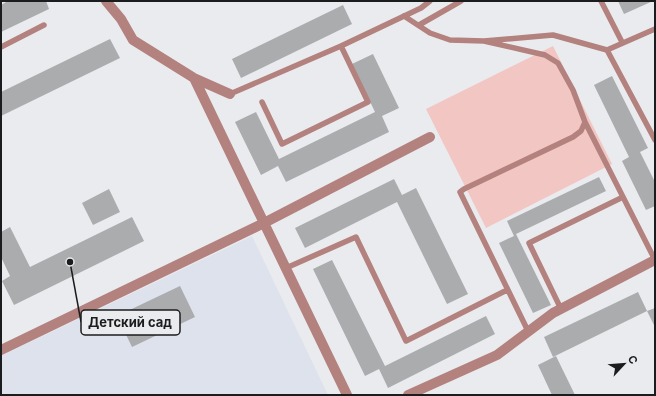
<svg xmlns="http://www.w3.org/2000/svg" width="656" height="396" viewBox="0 0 656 396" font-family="Inter,sans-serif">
<rect width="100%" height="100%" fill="#eaebee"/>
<!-- built -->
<path fill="#dde2ec" d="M252 236 328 395H1V356Z"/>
<!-- green -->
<path fill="#f2c6c3" d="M553 46 612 164 486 228 426 109Z"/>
<!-- building -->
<path fill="#aaacae" d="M8 1H46L49 9 1 32V5Z
M618 1H653L624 14Z
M343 5 352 24 241 78 232 59Z
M110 39 120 58 1 116V92Z
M373 54 399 108 382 116 389 132 286 182 278 166 261 175 235 122 256 112 279 159 375 112 352 64Z
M612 76 648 148 640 152 655 182V206L646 210 622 161 629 157 594 85Z
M599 177 606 191 516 234 551 305 533 313 499 243 514 236 507 221Z
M394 179 402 195 416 188 468 294 447 304 397 202 305 248 295 228Z
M109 189 120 212 93 225 82 203Z
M132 217 144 241 14 305 2 281 10 276 1 257V232L10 227 30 267Z
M332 260 385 366 486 316 495 334 388 388 379 369 365 376 313 269Z
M180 286 195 317 132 347 117 316Z
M638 292 647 311 553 357 544 337Z
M655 308V327L647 311Z
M556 356 575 395H552L538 365Z"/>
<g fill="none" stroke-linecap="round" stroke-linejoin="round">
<!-- service -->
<path stroke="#b3817e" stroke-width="5.5" d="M601 1 622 42
M404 16 430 33 450 40 484 41 553 35 607 50 655 29
M419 25 461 1
M484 41 545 55 558 63 573 90 585 122 581 131 573 137 464 189 460 192 528 331
M1 47 44 25
M607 50 655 140
M230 94 341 46 421 8 430 1
M262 102 282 144 368 102 341 46
M585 122 655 260
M286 268 356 237 406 341 507 290
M561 309 529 243 623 197"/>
<!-- minor -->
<path stroke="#b3817e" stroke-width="10" d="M106 1 121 19 133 40 194 78 230 94
M194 78 347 395
M1 350 264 223 430 137
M408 395 497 355 553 313 655 260"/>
</g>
<!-- callouts -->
<path fill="none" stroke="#1b1c1d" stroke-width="1.5" d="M70 262L81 322"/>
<circle fill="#1b1c1d" stroke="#eaebee" stroke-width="1.5" cx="70" cy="262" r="4"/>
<rect fill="#eaebee" stroke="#1b1c1d" stroke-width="1.5" x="81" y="310" width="99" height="25" rx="4"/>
<g font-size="13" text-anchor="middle" font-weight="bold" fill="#1b1c1d">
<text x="130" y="327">Детский сад</text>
</g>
<!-- border -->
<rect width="656" height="396" fill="none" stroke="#1b1c1d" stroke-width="4"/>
<!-- north arrow -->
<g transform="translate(624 364) rotate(64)" stroke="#eaebee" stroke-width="3" paint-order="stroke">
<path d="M0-3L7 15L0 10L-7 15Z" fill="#1b1c1d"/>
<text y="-6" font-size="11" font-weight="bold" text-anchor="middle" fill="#1b1c1d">С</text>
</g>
</svg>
